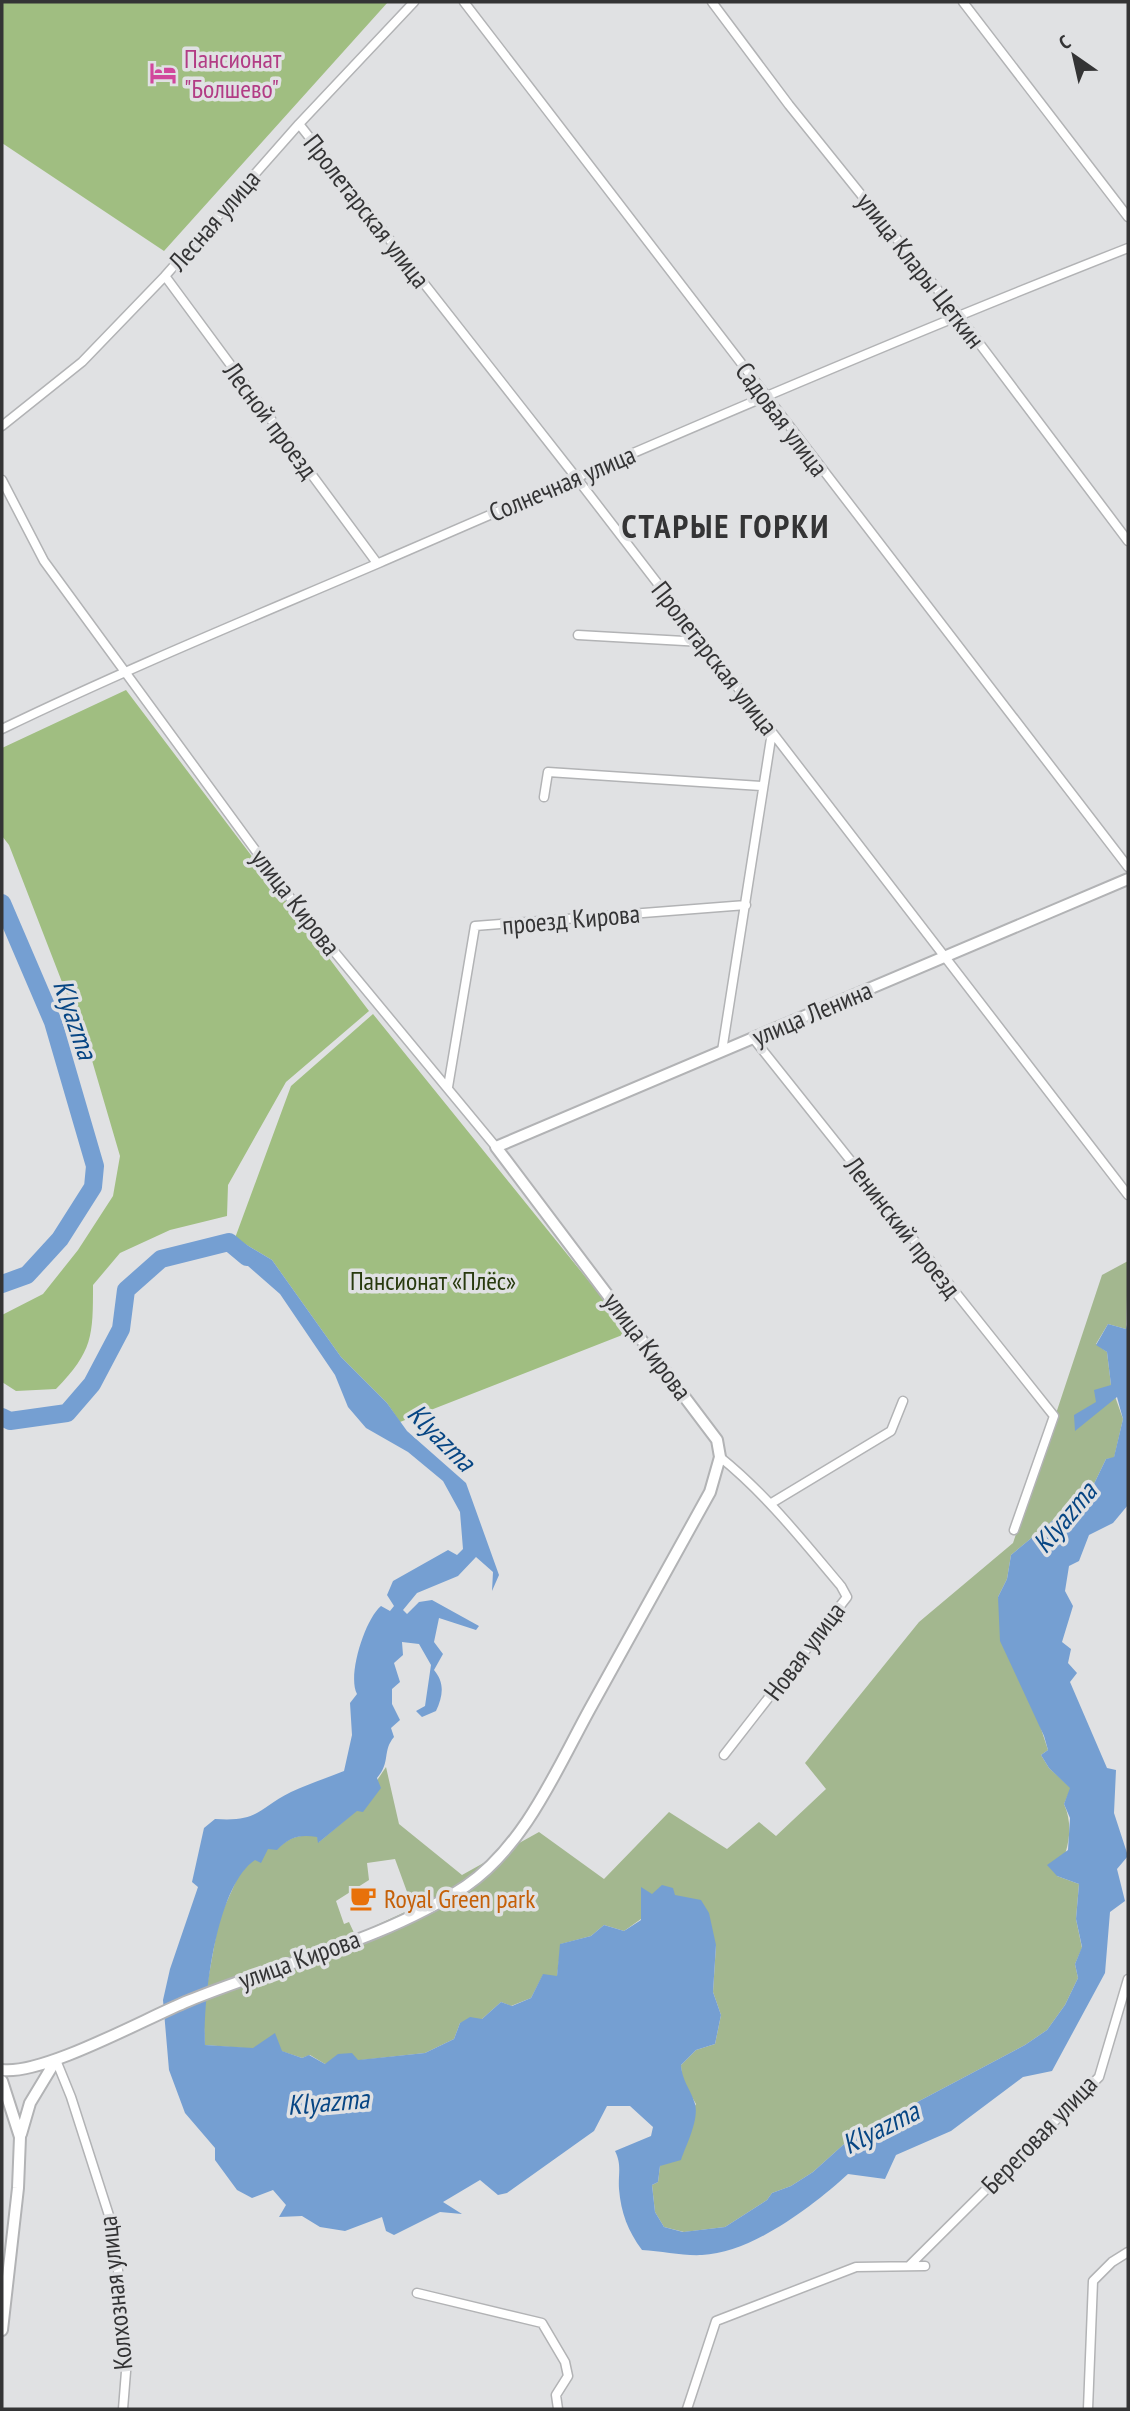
<svg xmlns="http://www.w3.org/2000/svg" width="1130" height="2411" viewBox="0 0 1130 2411" font-family="'PT Sans Narrow',sans-serif">
<rect width="100%" height="100%" fill="#e0e1e3"/>
<!-- green -->
<path fill="#a3b78f" fill-rule="evenodd" d="M1128 1261 1126 1329 1108 1324 1096 1344 1107 1352 1111 1385 1123 1419 1114 1458 1106 1459 1092 1488 1011 1555 1007 1579 998 1597 1048 1750 1041 1755 1049 1768 1071 1788 1064 1804C1075 1829 1067 1852 1057 1876L1079 1884 1076 1919 1082 1948 1075 1964 1078 1978 1065 2005 1047 2030 1025 2045 853 2136 813 2172 791 2186 772 2193 767 2200 725 2227 684 2232 664 2227 655 2212 652 2185 658 2182 660 2166 696 2104 682 2080 681 2065 696 2050 715 2044 721 2015 713 1992 716 1945 641 1919 624 1931 604 1925 591 1936 561 1944 557 1977 543 1975 531 1998 511 2006 501 2002 482 2019 460 2023 454 2039 425 2053 325 2064 310 2055 302 2058 281 2051 205 2045 203 2008 219 1919 242 1868 268 1848 277 1849C289 1837 300 1834 317 1836L319 1842 357 1810 386 1767 399 1824 462 1875 539 1832 604 1879 669 1812 727 1849 759 1822 776 1836 826 1789 805 1763 919 1622 1013 1543 1102 1275ZM395 1859 410 1900 405 1912 355 1935 349 1922 344 1924 336 1901 369 1880 367 1863Z"/>
<!-- forest -->
<path fill="#a0be81" d="M2 2H388L164 251 2 143Z
M126 690 369 1011 286 1082 228 1185 227 1216 170 1230 120 1253 93 1285C93 1336 93 1351 56 1389L16 1391 2 1382V1315L43 1294 78 1250 113 1196 120 1156 91 1057 9 845 2 836V748Z
M373 1014 630 1332 400 1422 387 1403 341 1357 272 1260 235 1238 291 1086Z"/>
<!-- water -->
<path fill="#759fd2" d="M235 1238 272 1260 341 1357 387 1403 407 1431 466 1483 499 1575 492 1591 493 1572 476 1557 458 1576 417 1593 403 1610 407 1614 419 1602 432 1600 479 1626 476 1630 439 1618 434 1642 443 1654 434 1670C445 1683 443 1696 436 1711L422 1717 416 1711 425 1706 431 1665 419 1644 402 1642 403 1655 394 1663 400 1682 392 1689V1704L400 1720 391 1728 394 1737C382 1751 391 1762 377 1778L381 1788 363 1812 357 1811 318 1843 317 1837C300 1834 289 1837 277 1850L268 1849 261 1863 255 1860C216 1886 203 1999 205 2045L253 2048 275 2033 282 2051 302 2058 309 2055 325 2064 338 2054 352 2053 358 2060 425 2053 454 2039 460 2023 470 2017 482 2019 501 2002 512 2006 531 1998 543 1974 557 1976 560 1944 591 1936 604 1925 624 1931 641 1920V1887L652 1894 662 1885 673 1888 675 1895 701 1900 709 1913 716 1945 713 1992 721 2015 715 2044 696 2050 681 2065C682 2080 689 2087 694 2101 701 2117 686 2145 681 2160L660 2166 658 2182 652 2185 655 2212 664 2227 683 2232 725 2227 767 2200 772 2193 791 2186 813 2172 853 2136 1025 2045 1047 2030 1065 2005 1078 1978 1075 1964 1082 1947 1076 1919 1079 1884 1057 1876 1047 1865 1068 1850 1070 1818 1064 1804 1070 1788 1049 1768 1041 1755 1048 1750 1044 1736 1000 1641 998 1597 1007 1579 1011 1555 1092 1488 1106 1459 1114 1457 1123 1419 1117 1397 1075 1431 1074 1415 1096 1402 1094 1390 1111 1385 1107 1352 1096 1345 1108 1324 1126 1329 1128 1320V1505L1113 1523 1089 1535 1079 1561 1069 1566 1065 1591 1073 1606 1062 1642 1071 1649 1068 1663 1077 1673 1070 1682 1107 1768 1116 1770 1114 1813 1128 1856 1117 1869 1125 1901 1110 1912 1105 1973 1052 2071 1023 2077 951 2131 896 2155 885 2179 848 2174C813 2206 752 2253 702 2255 683 2256 662 2251 642 2250 628 2231 621 2213 619 2189 618 2174 622 2165 615 2151L651 2136 653 2127 630 2106H607L594 2131 507 2193 498 2195 480 2180 443 2202 462 2214 440 2212 394 2235 386 2231 382 2217 345 2231 320 2227 302 2216 279 2217 286 2205 273 2190 252 2198 237 2190 215 2160V2148L185 2113 169 2070 163 2000 170 1969 198 1887 192 1882 204 1828 215 1819C260 1822 257 1809 291 1792 308 1784 327 1778 344 1771L352 1735 350 1703 357 1694C347 1676 365 1619 381 1606L390 1611 394 1606 387 1595 393 1581 448 1550 457 1555 463 1549 460 1512 443 1481 408 1452 366 1428 348 1407 335 1375 280 1294 224 1245Z"/>
<g fill="none" stroke-linecap="round" stroke-linejoin="round">
<!-- river -->
<path stroke="#759fd2" stroke-width="18" d="M2 903 53 1022 95 1166 93 1187 60 1239 27 1275 2 1284
M2 1417 10 1421 67 1413 92 1384 121 1329 126 1290 161 1259 229 1242 247 1257"/>
<!-- street casing -->
<g stroke="#b2b3b5" stroke-width="11">
<path id="street" d="M464 2 1128 867
M712 2 789 105 958 315 1128 541
M963 2 1128 217
M299 124 575 476 1128 1195
M165 276 377 563
M2 426 82 362 165 276 299 124 414 2
M2 480 44 561 294 903 496 1147
M578 635 702 642
M2 729C126 669 253 617 379 563 628 455 876 347 1128 248
M544 797 548 772 761 786
M753 1038 1054 1416 1014 1530
M722 1051 772 732
M448 1087 475 926 746 905
M720 1457C766 1494 803 1541 841 1586L847 1597 724 1755
M770 1504 891 1431 903 1401
M56 2060 71 2097 114 2231 127 2359 123 2409
M909 2266 1099 2077 1128 1979
M417 2293 542 2323 565 2362 568 2376 556 2395 558 2409
M687 2409 716 2321 856 2267 925 2266
M1088 2409 1093 2281 1112 2262 1128 2252"/>
</g>
<!-- secondary casing -->
<g stroke="#b2b3b5" stroke-width="14">
<path id="secondary" d="M2 2070C44 2075 144 2019 188 2001 280 1963 383 1941 466 1886 526 1845 558 1766 592 1705 631 1634 671 1563 710 1492L720 1457 717 1440 496 1147 1128 879
M2 2081 20 2137 18 2188 2 2330
M21 2134 30 2103 56 2060"/>
</g>
<!-- street -->
<use href="#street" stroke="#fff" stroke-width="8"/>
<!-- secondary -->
<use href="#secondary" stroke="#fff" stroke-width="10"/>
</g>
<!-- icons -->
<defs>
<g id="hotel-bare" transform="scale(2.1)"><path d="M-6-4.5h1.5V1H6V5H4.5V3h-9V5H-6ZM-4 0a1.8 1.8 0 1 1 3.6 0ZM.5 0V-2.5h3Q6-2.5 6 0Z" fill="#d1479c" stroke="#e0e1e3" stroke-width="2.5" paint-order="stroke"/></g>
<g id="cafe-bare" transform="scale(2.1)"><path d="M-5.5-4.5H6V0H3Q3 3.5 0 3.5H-2.5Q-5.5 3.5-5.5 0ZM3-3.2v2h1.7v-2ZM-6 4.5H4V6H-6Z" fill="#e8710a" stroke="#e0e1e3" stroke-width="2.5" paint-order="stroke"/></g>
</defs>
<g fill-rule="evenodd">
<use href="#hotel-bare" x="163" y="73"/>
<use href="#cafe-bare" x="363" y="1898"/>
</g>
<g text-anchor="middle" dominant-baseline="central" stroke-width="7" stroke-linejoin="round" paint-order="stroke">
<!-- hotel labels -->
<g font-size="26" fill="#b23c85" stroke="#e0e1e3" text-anchor="start">
<text x="184" y="58">Пансионат<tspan x="184" dy="30">"Болшево"</tspan></text>
</g>
<!-- street labels -->
<g font-size="26" fill="#343435" stroke="#e0e1e3">
<text transform="translate(367 211) rotate(52)">Пролетарская улица</text>
<text transform="translate(214 220) rotate(-49)">Лесная улица</text>
<text transform="translate(921 270) rotate(52)">улица Клары Цеткин</text>
<text transform="translate(782 419) rotate(53)">Садовая улица</text>
<text transform="translate(271 420) rotate(53)">Лесной проезд</text>
<text transform="translate(562 483) rotate(-23)">Солнечная улица</text>
<text transform="translate(715 658) rotate(52)">Пролетарская улица</text>
<text transform="translate(296 902) rotate(52)">улица Кирова</text>
<text transform="translate(571 919) rotate(-5)">проезд Кирова</text>
<text transform="translate(812 1013) rotate(-23)">улица Ленина</text>
<text transform="translate(903 1227) rotate(52)">Ленинский проезд</text>
<text transform="translate(648 1346) rotate(53)">улица Кирова</text>
<text transform="translate(804 1651) rotate(-53)">Новая улица</text>
<text transform="translate(299 1959) rotate(-20)">улица Кирова</text>
<text transform="translate(1039 2134) rotate(-46)">Береговая улица</text>
<text transform="translate(115 2293) rotate(-96)">Колхозная улица</text>
</g>
<!-- park labels -->
<g font-size="26" fill="#283a0e" stroke="#e0e1e3">
<text x="433" y="1280">Пансионат «Плёс»</text>
</g>
<!-- food labels -->
<g font-size="26" fill="#c56008" stroke="#e0e1e3" text-anchor="start">
<text x="384" y="1898">Royal Green park</text>
</g>
<!-- water labels -->
<g font-size="28" font-style="italic" fill="#074684" stroke="#e0e1e3">
<text transform="translate(76 1019) rotate(71)">Klyazma</text>
<text transform="translate(442 1437) rotate(45)">Klyazma</text>
<text transform="translate(1064 1517) rotate(-50)">Klyazma</text>
<text transform="translate(328 2101) rotate(-5)">Klyazma</text>
<text transform="translate(880 2127) rotate(-27)">Klyazma</text>
</g>
<!-- district labels -->
<g font-size="33" font-weight="bold" letter-spacing="2" fill="#343435" stroke="#e0e1e3">
<text x="726" y="525">СТАРЫЕ ГОРКИ</text>
</g>
</g>
<!-- border -->
<rect width="1130" height="2411" fill="none" stroke="#343435" stroke-width="7"/>
<!-- north arrow -->
<g transform="translate(1074 56) rotate(326)" stroke="#e0e1e3" stroke-width="5" paint-order="stroke">
<path d="M0-5L12 26L0 18L-12 26Z" fill="#343435"/>
<text y="-10" font-size="19" font-weight="bold" text-anchor="middle" fill="#343435">С</text>
</g>
</svg>
